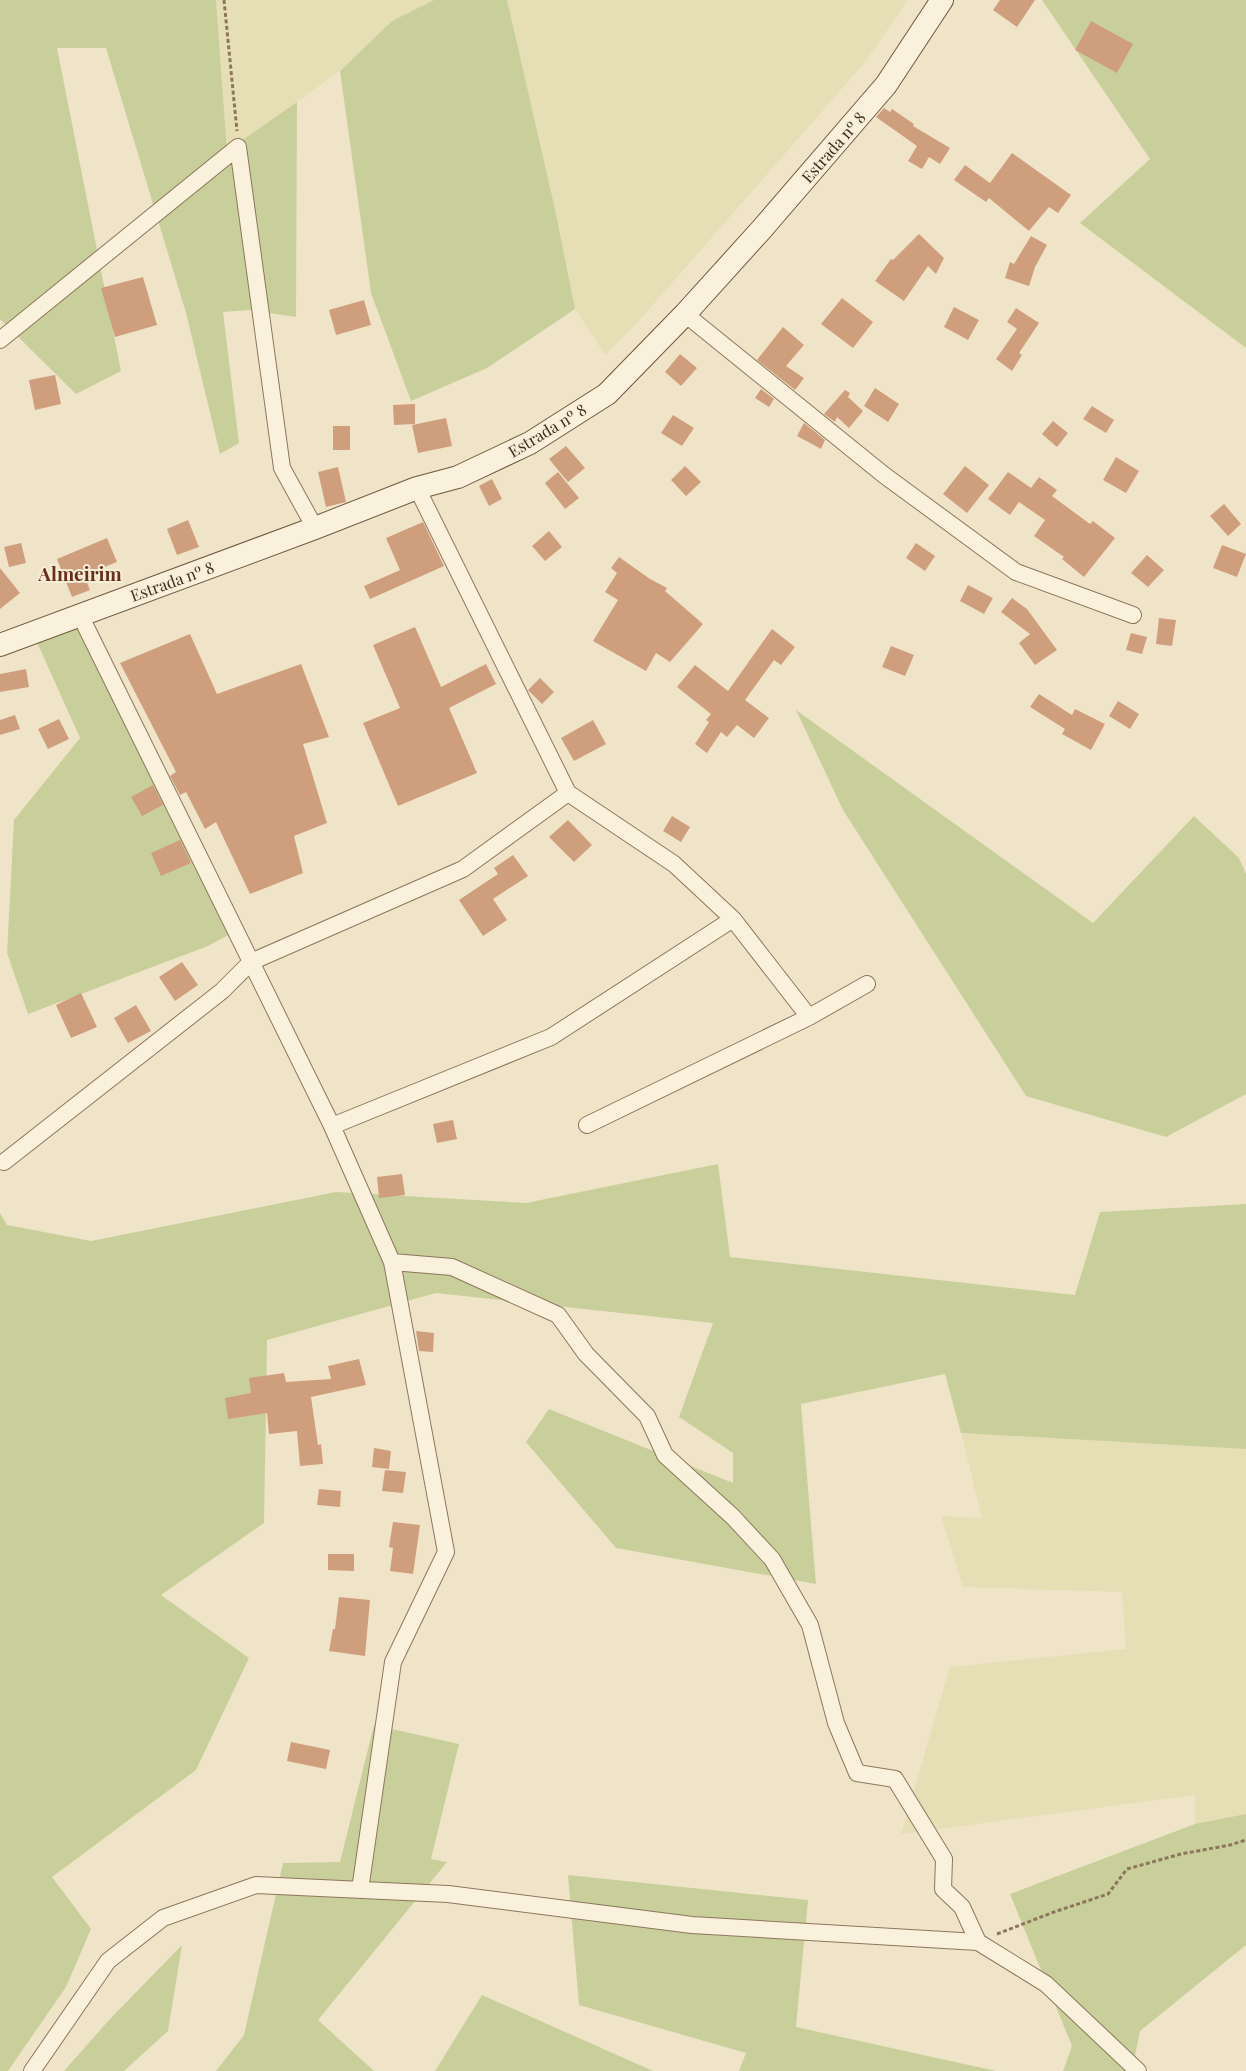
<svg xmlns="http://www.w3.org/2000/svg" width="1246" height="2071" viewBox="0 0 1246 2071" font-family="'Playfair Display',serif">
<rect width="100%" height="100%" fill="#f0e4c8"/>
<!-- farmland -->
<path fill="#e6deb5" d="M216 0H434L392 21 340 71 227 152Z
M507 0H908L866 61 637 323 605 355 575 309 555 209Z
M961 1433 1246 1449V1814L1195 1824V1795L901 1834 950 1667 1126 1649 1122 1592 963 1587 941 1516 982 1518Z"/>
<!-- green -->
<path fill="#c9cf9b" d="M0 0H216L227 151 297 102 296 317 249 310 223 312 239 443 220 454 186 313 106 48H57L121 371 76 394 0 319Z
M434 0H507L555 209 575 309 487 368 411 401 371 293 340 71 392 21Z
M1042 0H1246V348L1080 223 1150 159Z
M88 626 243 927 208 946 28 1014 7 953 14 820 80 738 36 640Z
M796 710 1093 923 1194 816 1239 858 1246 874V1094L1166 1137 1026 1096 843 810Z
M718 1164 730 1257 1075 1295 1100 1212 1246 1204V1449L961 1433 945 1374 801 1404 816 1584 616 1548 526 1442 549 1409 733 1483V1453L679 1417 713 1323 436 1293 267 1340 264 1523 161 1595 249 1658 196 1770 52 1877 91 1929 66 1987 8 2071H0V1213L7 1225 91 1241 336 1192 526 1203Z
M374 1725 459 1744 431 1859 447 1862 318 2020 374 2071H216L244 2035 283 1863 340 1862Z
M1246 1814V1945L1140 2031 1132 2071H1063L1072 2046 1010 1894 1195 1824Z
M568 1875 808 1900 796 2027 996 2071H739L746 2053 579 2005Z
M182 1945 168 2031 124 2071H64L109 2020Z
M482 1995 653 2071H435Z"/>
<!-- building -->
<path fill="#cf9f7d" d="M1000 0H1035L1017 27 993 10Z
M1091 21 1133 44 1117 73 1075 50Z
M884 108 890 112 892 109 914 124 913 126 950 148 940 164 929 157 922 169 908 161 917 146 876 117Z
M1012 153 1071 195 1058 213 1049 207 1029 231 989 198 986 202 954 180 965 165 990 183Z
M919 234 944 258 936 274 928 266 904 301 875 281 891 259 893 260Z
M1031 236 1047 245 1035 267 1029 286 1005 278 1010 262 1014 264Z
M143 277 157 325 115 337 101 288Z
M842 298 873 322 853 348 821 324Z
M364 300 371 325 336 335 329 310Z
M954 307 979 320 968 340 944 327Z
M1016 308 1039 323 1019 353 1022 355 1012 371 996 359 1017 329 1007 322Z
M783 327 804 345 786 366 804 378 795 390 757 360Z
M680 354 697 368 681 386 665 372Z
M55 375 61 404 35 410 29 380Z
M875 388 899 404 888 422 864 406Z
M761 389 774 399 769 407 755 398Z
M845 390 850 393 848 397 863 411 849 428 837 417 835 422 824 414Z
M415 404V424L394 425 393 405Z
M1092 406 1114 420 1106 433 1083 419Z
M673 415 694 428 682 446 661 433Z
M446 418 452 446 418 453 412 425Z
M1053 421 1068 433 1057 447 1042 434Z
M804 423 825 440 821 449 797 436Z
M333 426H350V450H333Z
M566 446 585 468 568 482 549 459Z
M1116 457 1139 471 1126 493 1103 480Z
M685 466 701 482 686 496 671 480Z
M965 466 989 485 967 513 943 494Z
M338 467 346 502 326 507 318 472Z
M558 472 579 498 565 509 545 483Z
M1008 472 1031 488 1039 477 1057 490 1052 496 1090 524 1093 521 1115 538 1084 577 1062 559 1064 557 1034 536 1045 520 1019 502 1010 515 988 499Z
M492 479 502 499 489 506 479 486Z
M1224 504 1241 524 1228 536 1210 516Z
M188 520 199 547 177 555 167 529Z
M423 522 444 566 370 599 364 586 400 570 386 538Z
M549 531 562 547 545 561 532 546Z
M107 538 117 562 84 575 90 590 72 597 57 559Z
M21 543 26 563 9 567 4 547Z
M916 543 935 556 925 571 906 558Z
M1222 545 1246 554 1237 577 1213 568Z
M1147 555 1164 570 1148 587 1131 573Z
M619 557 650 579 667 588 665 591 703 624 670 662 656 653 646 671 593 641 618 600 605 592 617 573 611 568Z
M0 568 20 593 0 609Z
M968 585 993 598 984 614 960 601Z
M1012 598 1027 609 1057 650 1035 665 1019 643 1030 634 1001 612Z
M1159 618 1176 620 1172 646 1156 644Z
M415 627 441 687 486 664 496 684 449 708 477 773 398 806 363 723 400 708 373 645Z
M772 629 795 647 781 665 774 660 745 700 769 718 754 738 737 725 727 737 721 732 707 753 695 744 709 722 706 720 711 714 677 687 695 665 728 691Z
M1131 633 1147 637 1142 654 1126 650Z
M190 634 217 694 301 664 329 737 303 744 327 823 294 836 303 873 250 894 216 822 205 829 186 792 180 795 170 776 176 772 120 663Z
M891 646 914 655 905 676 882 667Z
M26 669 29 687 0 692V674Z
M540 678 554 692 542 704 528 690Z
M1039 694 1072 715 1075 709 1105 724 1091 750 1062 734 1065 729 1030 707Z
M1118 701 1139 714 1130 729 1109 716Z
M15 715 20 729 0 735V720Z
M59 719 69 739 48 749 38 729Z
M593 720 606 744 574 761 561 738Z
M153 785 163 805 142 816 131 797Z
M672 816 690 827 681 842 663 831Z
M568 820 592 845 574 862 549 837Z
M180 840 191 863 161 876 151 853Z
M513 855 528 876 493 899 507 920 483 936 459 900 498 874 494 868Z
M182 962 198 985 175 1001 159 977Z
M81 993 97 1027 71 1038 56 1005Z
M136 1005 151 1031 128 1043 114 1018Z
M453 1120 457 1139 437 1143 433 1124Z
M402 1174 405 1195 379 1198 377 1177Z
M416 1331 434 1333 433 1352 419 1351Z
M359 1359 366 1385 311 1397 318 1445 321 1444 323 1464 300 1466 297 1431 269 1434 267 1413 228 1419 225 1398 251 1393 249 1378 284 1373 286 1382 331 1379 328 1366Z
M374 1448 391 1451 389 1469 372 1467Z
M385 1470 406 1472 403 1493 382 1491Z
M319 1489 341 1491 340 1507 317 1505Z
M393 1522 420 1525 413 1574 390 1571 393 1548 389 1547Z
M328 1554H354V1571L328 1570Z
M339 1597 370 1600 365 1656 329 1651 333 1629H335Z
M291 1742 330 1750 326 1769 287 1761Z"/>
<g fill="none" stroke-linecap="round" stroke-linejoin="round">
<!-- minor casing -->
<g stroke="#8d765c" stroke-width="18">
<path id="minor" d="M685 314 884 475 1016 572 1133 615
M0 340 238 147 282 468 315 528
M417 488 568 793 674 864 733 919 809 1017
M80 615 332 1126 392 1262 446 1552 393 1662 360 1890
M587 1125 809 1017 867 984
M332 1126 551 1037 733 919
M4 1162 222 991 251 962 463 869 568 793
M392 1262 452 1267 558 1315 586 1354 647 1416 665 1455 733 1517 772 1559 810 1625 836 1723 857 1773 895 1779 944 1859 943 1889 962 1907 978 1942
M32 2071 108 1961 163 1918 256 1885 448 1894 692 1925 978 1942 1046 1984 1138 2071"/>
</g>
<!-- secondary casing -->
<g stroke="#6f573f" stroke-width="24">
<path id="secondary" d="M0 645 315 528 417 488 458 477 530 443 607 394 685 314 761 230 886 85 942 0"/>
</g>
<!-- path -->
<path stroke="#8d765c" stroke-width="3" stroke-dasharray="4 2.5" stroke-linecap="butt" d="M224 0 237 131
M997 1934 1054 1912 1108 1894 1127 1869 1181 1854 1230 1845 1246 1840"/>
<!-- minor -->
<use href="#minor" stroke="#faf1dc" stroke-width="16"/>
<!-- secondary -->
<use href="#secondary" stroke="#faf1dc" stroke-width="22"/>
</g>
<g text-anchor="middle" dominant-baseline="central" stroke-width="4" stroke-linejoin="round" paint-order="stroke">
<!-- street labels -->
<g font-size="16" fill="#3d2e20" stroke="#f7eed8">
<text transform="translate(833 147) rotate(-49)">Estrada nº 8</text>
<text transform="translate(547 430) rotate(-31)">Estrada nº 8</text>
<text transform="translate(172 581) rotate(-20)">Estrada nº 8</text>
</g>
<!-- quarter labels -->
<g font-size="19" font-weight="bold" fill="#6b2e1e" stroke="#f7eed8">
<text x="80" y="573">Almeirim</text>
</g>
</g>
</svg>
